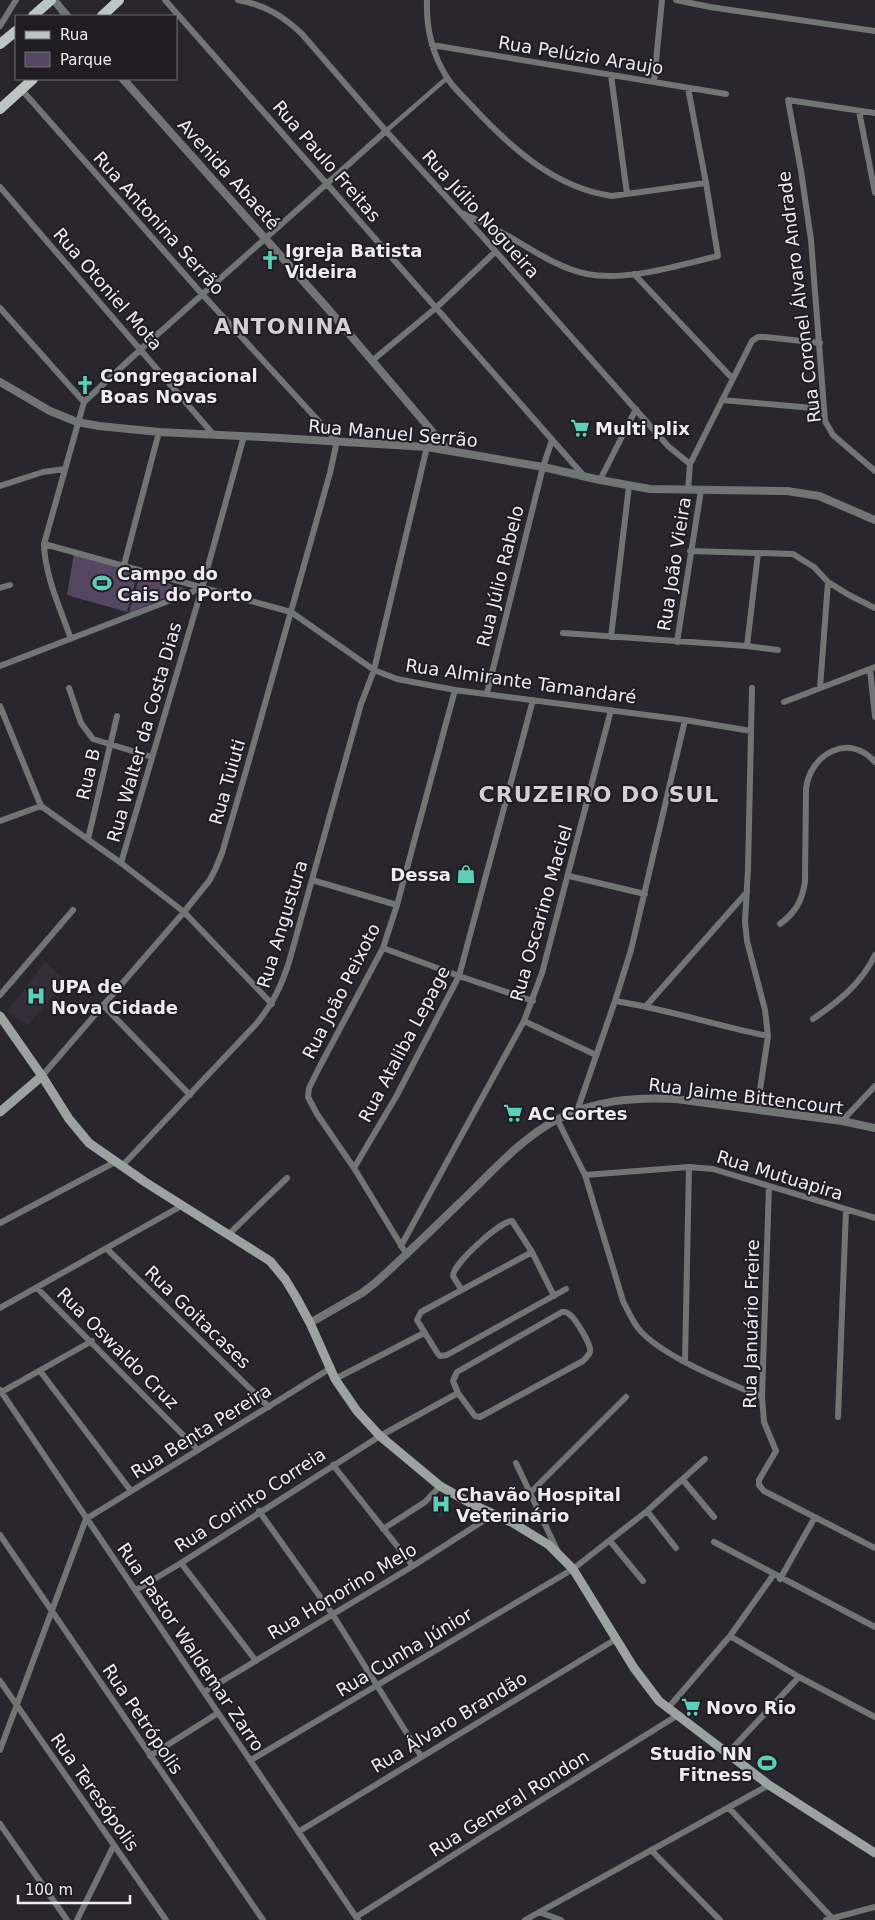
<svg xmlns="http://www.w3.org/2000/svg" width="875" height="1920" viewBox="0 0 875 1920" font-family="'DejaVu Sans',sans-serif">
<rect width="100%" height="100%" fill="#29262d"/>
<!-- built -->
<path fill="#342d3a" d="M45 962 66 981 28 1025 7 1011Z
M442 1492 455 1506 440 1518 428 1502Z"/>
<!-- green -->
<path fill="#554762" d="M74 554 138 572 127 612 67 595Z
M140 574 186 589 129 613Z"/>
<g fill="none" stroke-linecap="round" stroke-linejoin="round">
<!-- pedestrian -->
<path stroke="#717675" stroke-width="4.5" d="M386 131 447 78"/>
<!-- minor -->
<path stroke="#717675" stroke-width="6" d="M165 0C304 159 445 317 584 476
M238 0C265 5 283 16 302 34L386 131 481 235 668 446 690 464
M427 0C426 27 432 53 446 76 452 87 463 96 471 105 509 146 554 188 612 196L706 183
M676 0 710 7 875 31
M0 26 16 0
M432 45 726 94
M611 75 627 194
M654 82 662 0
M21 89 202 294 337 441 330 473 246 771 222 853 215 870 209 881 184 912 42 1076
M859 111 875 193
M875 113 788 100 801 171 811 240 825 421 833 435 875 471
M0 187 213 434
M464 214C474 219 485 223 495 229 525 244 553 267 587 274 627 282 678 265 718 256L706 183 688 88
M634 274 732 378
M0 308 84 402
M373 360 437 307 495 252
M722 400 824 409
M600 480 636 409
M0 486 43 472 65 469
M688 490 690 464 752 341 758 337H765L820 343
M44 544 291 612 374 670 397 679 455 690 685 720 751 731
M690 551 793 554 814 567 828 582 849 595 875 608
M124 565 159 432
M0 588 10 585
M563 633 747 646 778 650
M611 637 629 486
M71 639C60 608 45 576 44 544L84 402 141 349 386 131
M677 642 701 490
M747 646 758 553
M0 666 202 588
M870 669 875 717
M69 688 81 723 93 739 152 757
M752 688 748 869 745 922 747 941 765 1010 768 1036 757 1110
M820 688 828 582
M487 693 543 467 552 440
M784 702 875 667
M0 706 41 806 121 863 184 912 272 1004
M0 821 41 806
M88 839 117 716
M121 863 202 588 244 436
M569 876 645 894
M312 880 397 905
M780 924C796 912 802 901 805 882L806 789C810 754 849 732 875 762
M383 948 459 976 533 1001
M0 995 73 910
M615 1001C667 1009 717 1026 768 1036
M103 1005 190 1095
M646 1006 747 892
M813 1019C839 1001 861 984 875 955
M524 1021 596 1055
M577 1111 615 1001 631 950 685 720
M557 1119 585 1175 623 1301C628 1311 632 1320 638 1328 660 1356 729 1383 762 1397
M842 1121 875 1086
M122 1166 257 1023C273 1003 281 987 289 962L361 704 374 670 427 447
M354 1168 397 1095 459 976 533 700
M585 1175 689 1167 713 1169 875 1218
M769 1186 762 1397 764 1422 776 1451 759 1480V1485L764 1491 875 1548
M0 1223 115 1162
M229 1234 287 1178
M401 1246 524 1021 542 973 611 710
M107 1249 269 1407
M532 1252 421 1312 417 1320 438 1354 440 1356 447 1355 566 1289
M407 1255 354 1168 317 1114 308 1097 309 1088 320 1066 383 948 397 905 455 690
M37 1288 198 1450
M461 1289 453 1276C452 1265 500 1221 512 1221L532 1252 554 1296
M0 1308 183 1205
M562 1312C566 1312 566 1311 569 1314 575 1318 592 1345 590 1352 589 1355 586 1358 583 1361L480 1417 475 1416 458 1393 453 1381 457 1372Z
M685 1361 689 1167
M40 1371 131 1491
M335 1379 424 1333
M0 1390 358 1920
M0 1393 92 1341
M838 1417 846 1210
M516 1463 558 1552
M333 1465 413 1566
M683 1480 714 1517
M530 1493 626 1397
M259 1511 333 1615 421 1756
M647 1511 676 1548
M383 1529 425 1502 440 1486
M0 1535 263 1920
M610 1541 643 1581
M714 1542 875 1627
M181 1563 256 1661
M780 1579 815 1517
M136 1590 181 1563 380 1436 458 1393
M730 1636 799 1677 875 1717
M0 1681 166 1920
M204 1692 413 1566 494 1514
M668 1708 730 1636 774 1574
M0 1750 86 1519 331 1368
M727 1754 799 1677
M150 1756 218 1713
M251 1760 573 1569 647 1511 705 1459
M729 1808 832 1918
M0 1824 67 1920
M298 1832 616 1639
M651 1850 720 1920
M539 1912 561 1920
M356 1917 485 1835 678 1715
M77 1920 114 1845
M525 1920 769 1785
M826 1920 875 1907"/>
<!-- tertiary -->
<path stroke="#717675" stroke-width="8" d="M54 0 67 16
M123 79 329 310 448 450
M0 382 50 411 77 422 99 426 159 432 263 437 427 447 543 467 600 480 650 489 787 491 819 496 875 520
M310 1323 362 1293 375 1283C410 1252 443 1219 476 1187 501 1162 527 1135 558 1119 595 1100 635 1097 676 1099L842 1121 875 1128"/>
<!-- secondary -->
<path stroke="#9ba3a1" stroke-width="9" d="M0 1016 42 1076 69 1119 89 1143 145 1182 270 1261 285 1279 296 1297 310 1323 335 1379 357 1411 380 1436 440 1486 472 1504 513 1523 549 1545 573 1569 634 1668 659 1701 769 1785 875 1853
M0 1112 42 1076"/>
<!-- primary -->
<path stroke="#bbc6c3" stroke-width="10" d="M33 16 51 0
M102 16 119 0
M0 44 16 31
M0 109 33 79"/>
</g>
<!-- icons -->
<defs>
<g id="church-bare" transform="scale(1.5)"><path d="M-1.2-6h2.4v3.5h3.3v2.4h-3.3V6h-2.4V-.1h-3.3v-2.4h3.3Z" fill="#5dceb9" stroke="#201c23" stroke-width="2.5" paint-order="stroke"/></g>
<g id="supermarket-bare" transform="scale(1.5)"><path d="M-6-5.5h2.5l.6 2H6L4.5 2H-2.5L-4.4-4H-6ZM-1.5 3.2a1.3 1.3 0 1 0 .1 0ZM3 3.2a1.3 1.3 0 1 0 .1 0Z" fill="#5dceb9" stroke="#201c23" stroke-width="2.5" paint-order="stroke"/></g>
<g id="stadium-bare" transform="scale(1.5)"><path d="M0-5a6.5 5 0 1 0 0 10a6.5 5 0 1 0 0-10ZM-3.5-1.8h7v3.6h-7Z" fill="#5dceb9" stroke="#201c23" stroke-width="2.5" paint-order="stroke"/></g>
<g id="shop-bare" transform="scale(1.5)"><path d="M-5-2.5h2.3a2.7 3.5 0 0 1 5.4 0H5L5.5 6h-11ZM-1.5-2.5h3a1.5 2.3 0 0 0-3 0Z" fill="#5dceb9" stroke="#201c23" stroke-width="2.5" paint-order="stroke"/></g>
<g id="hospital-bare" transform="scale(1.5)"><path d="M-5-5h3v3.5h4V-5h3V5h-3V1.5h-4V5h-3Z" fill="#5dceb9" stroke="#201c23" stroke-width="2.5" paint-order="stroke"/></g>
</defs>
<g fill-rule="evenodd">
<use href="#church-bare" x="270" y="260"/>
<use href="#church-bare" x="85" y="385"/>
<use href="#supermarket-bare" x="580" y="428"/>
<use href="#stadium-bare" x="102" y="583"/>
<use href="#shop-bare" x="466" y="874"/>
<use href="#hospital-bare" x="36" y="996"/>
<use href="#supermarket-bare" x="513" y="1113"/>
<use href="#hospital-bare" x="441" y="1504"/>
<use href="#supermarket-bare" x="691" y="1707"/>
<use href="#stadium-bare" x="767" y="1763"/>
</g>
<g text-anchor="middle" dominant-baseline="central" stroke-width="4" stroke-linejoin="round" paint-order="stroke">
<!-- street labels -->
<g font-size="18" fill="#eeecf1" stroke="#201c23">
<text transform="translate(581 55) rotate(9)">Rua Pelúzio Araujo</text>
<text transform="translate(327 161) rotate(49)">Rua Paulo Freitas</text>
<text transform="translate(229 174) rotate(48)">Avenida Abaeté</text>
<text transform="translate(481 214) rotate(48)">Rua Júlio Nogueira</text>
<text transform="translate(159 223) rotate(48)">Rua Antonina Serrão</text>
<text transform="translate(108 289) rotate(49)">Rua Otoniel Mota</text>
<text transform="translate(799 297) rotate(-97)">Rua Coronel Álvaro Andrade</text>
<text transform="translate(393 433) rotate(5)">Rua Manuel Serrão</text>
<text transform="translate(674 564) rotate(-81)">Rua João Vieira</text>
<text transform="translate(500 576) rotate(-76)">Rua Júlio Rabelo</text>
<text transform="translate(521 681) rotate(8)">Rua Almirante Tamandaré</text>
<text transform="translate(144 732) rotate(-74)">Rua Walter da Costa Dias</text>
<text transform="translate(88 774) rotate(-77)">Rua B</text>
<text transform="translate(227 782) rotate(-74)">Rua Tuiuti</text>
<text transform="translate(541 913) rotate(-74)">Rua Oscarino Maciel</text>
<text transform="translate(282 924) rotate(-73)">Rua Angustura</text>
<text transform="translate(341 991) rotate(-63)">Rua João Peixoto</text>
<text transform="translate(404 1044) rotate(-62)">Rua Ataliba Lepage</text>
<text transform="translate(746 1096) rotate(7)">Rua Jaime Bittencourt</text>
<text transform="translate(780 1175) rotate(17)">Rua Mutuapira</text>
<text transform="translate(198 1317) rotate(44)">Rua Goitacases</text>
<text transform="translate(751 1324) rotate(-89)">Rua Januário Freire</text>
<text transform="translate(118 1348) rotate(45)">Rua Oswaldo Cruz</text>
<text transform="translate(201 1431) rotate(-32)">Rua Benta Pereira</text>
<text transform="translate(250 1500) rotate(-33)">Rua Corinto Correia</text>
<text transform="translate(342 1591) rotate(-31)">Rua Honorino Melo</text>
<text transform="translate(191 1647) rotate(56)">Rua Pastor Waldemar Zarro</text>
<text transform="translate(404 1652) rotate(-31)">Rua Cunha Júnior</text>
<text transform="translate(143 1719) rotate(56)">Rua Petrópolis</text>
<text transform="translate(449 1722) rotate(-31)">Rua Álvaro Brandão</text>
<text transform="translate(95 1792) rotate(55)">Rua Teresópolis</text>
<text transform="translate(509 1803) rotate(-32)">Rua General Rondon</text>
</g>
<!-- poi labels -->
<g font-size="18" font-weight="bold" fill="#eeecf1" stroke="#201c23" text-anchor="start">
<text x="285" y="250">Igreja Batista<tspan x="285" dy="21">Videira</tspan></text>
<text x="100" y="375">Congregacional<tspan x="100" dy="21">Boas Novas</tspan></text>
<text x="595" y="428">Multi plix</text>
<text x="117" y="573">Campo do<tspan x="117" dy="21">Cais do Porto</tspan></text>
<text x="451" y="874" text-anchor="end">Dessa</text>
<text x="51" y="986">UPA de<tspan x="51" dy="21">Nova Cidade</tspan></text>
<text x="528" y="1113">AC Cortes</text>
<text x="456" y="1494">Chavão Hospital<tspan x="456" dy="21">Veterinário</tspan></text>
<text x="706" y="1707">Novo Rio</text>
<text x="752" y="1753" text-anchor="end">Studio NN<tspan x="752" dy="21">Fitness</tspan></text>
</g>
<!-- district labels -->
<g font-size="22" font-weight="bold" letter-spacing="1" fill="#d3ced8" stroke="#201c23">
<text x="283" y="326">ANTONINA</text>
<text x="599" y="794">CRUZEIRO DO SUL</text>
</g>
</g>
<!-- legend -->
<rect x="15" y="15" width="162" height="65" fill="#201c23" stroke="#726f75"/>
<rect x="25" y="31" width="25" height="8" fill="#bbc6c3" stroke="#726f75"/>
<text x="60" y="40" font-size="15" fill="#eeecf1">Rua</text>
<rect x="25" y="52" width="25" height="15" fill="#554762" stroke="#726f75"/>
<text x="60" y="65" font-size="15" fill="#eeecf1">Parque</text>
<!-- scale -->
<path d="M18 1895v8h112v-8" fill="none" stroke="#eeecf1" stroke-width="2.5"/>
<text x="25" y="1895" font-size="15" fill="#eeecf1" stroke="#201c23" stroke-width="4" paint-order="stroke">100 m</text>
</svg>
